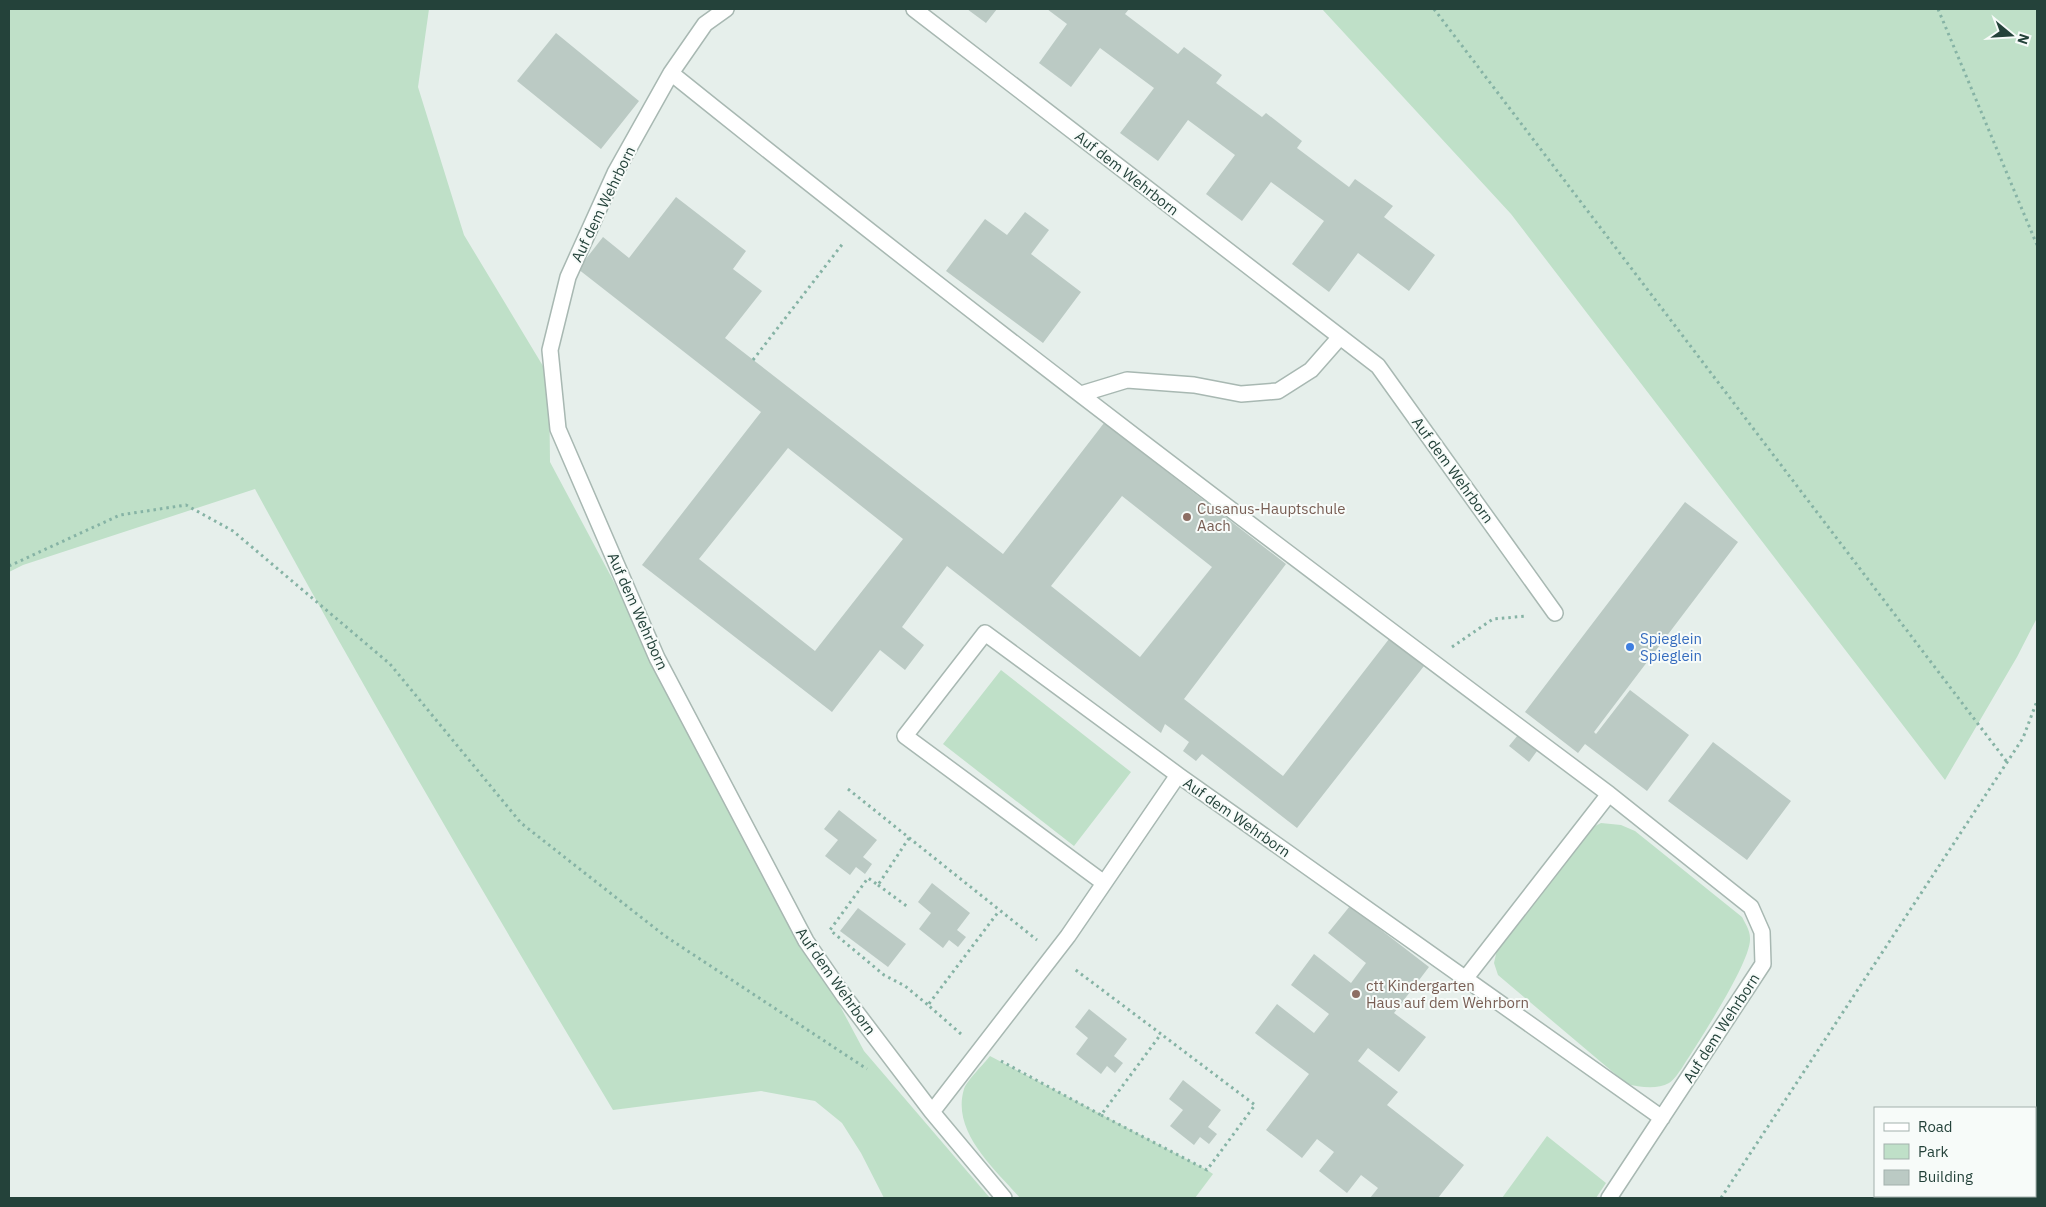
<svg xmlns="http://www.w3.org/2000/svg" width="2046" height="1207" viewBox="0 0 2046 1207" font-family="'IBM Plex Sans',sans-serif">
<rect width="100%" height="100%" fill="#e6efeb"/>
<!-- green -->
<path fill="#bfe0c8" d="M9 9H429L418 87 464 235 549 376 550 462 864 1051 990 1198H884L861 1153 842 1123 815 1101 761 1091 613 1110C490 905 369 699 255 489L23 565 9 572Z
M1322 9H2037V618L2017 657 1945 780 1511 214Z
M1001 670 1131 772 1074 846 943 744Z
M1601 823 1621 825 1635 831 1742 917C1745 923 1750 930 1750 938 1752 961 1697 1044 1682 1068 1679 1072 1674 1080 1669 1083 1657 1090 1639 1087 1627 1084L1498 975 1494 963 1498 945 1585 831Z
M990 1056 1207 1170 1213 1174 1195 1198H1020C995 1169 951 1132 964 1089 967 1080 984 1064 990 1056Z
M1547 1136 1606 1183 1596 1198H1502Z"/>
<!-- building -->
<path fill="#bbcac4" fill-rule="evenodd" d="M967 9H997L986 23Z
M1047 9H1129L1125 14 1178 54 1184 47 1222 75 1216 83 1262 117 1266 113 1302 141 1297 148 1349 187 1355 179 1393 206 1384 217 1435 255 1409 291 1358 253 1329 292 1292 264 1324 221 1271 182 1242 221 1206 194 1235 155 1188 120 1158 161 1120 133 1154 88 1100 48 1071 87 1039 63 1067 24Z
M556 33 639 101 601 149 517 81Z
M676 197 746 251 733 269 762 291 725 338 1003 554 1104 423 1286 564 1184 699 1283 776 1389 639 1424 666 1297 828 1202 754 1196 761 1183 751 1189 742 1165 724 1161 733 947 566 902 627 924 645 905 670 880 650 832 712 642 565 761 412 578 269 603 237 629 258ZM788 448 903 539 815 651 699 559ZM1122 496 1212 567 1140 657 1051 586Z
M1025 212 1049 230 1031 254 1081 292 1043 343 946 271 985 219 1007 235Z
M1685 502 1738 542 1594 732 1596 734 1630 690 1689 735 1647 791 1585 744 1578 753 1525 712Z
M1518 735 1537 751 1529 762 1509 746Z
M1713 742 1791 801 1747 860 1668 801Z
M839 810 877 840 863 857 872 864 865 874 856 867 850 875 825 856 838 840 824 829Z
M932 883 970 913 957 930 966 937 958 947 949 940 943 948 919 929 931 913 918 902Z
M1350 906 1429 967 1394 1013 1426 1037 1399 1072 1368 1048 1358 1061 1398 1092 1387 1105 1464 1165 1438 1198H1370L1378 1188 1361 1175 1347 1193 1319 1171 1334 1152 1317 1139 1302 1158 1266 1130 1309 1074 1255 1033 1277 1004 1314 1033 1329 1014 1291 985 1314 954 1351 983 1366 963 1328 933Z
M858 908 906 944 888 967 840 931Z
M1089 1009 1127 1039 1114 1056 1123 1063 1115 1073 1107 1066 1101 1074 1076 1054 1088 1038 1075 1027Z
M1183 1080 1221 1110 1208 1127 1217 1134 1209 1144 1200 1137 1194 1145 1170 1126 1183 1110 1169 1099Z"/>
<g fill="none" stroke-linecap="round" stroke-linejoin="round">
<!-- minor casing -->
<g stroke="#a8b8b2" stroke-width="18">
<path id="minor" d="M726 9 705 24 671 73 615 173 568 277 550 350 558 429 657 658 806 941 844 996 932 1112
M914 9 1378 366 1555 613
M671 73C978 320 1293 558 1609 794
M1081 394 1127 380 1194 385 1241 394 1278 391 1311 370 1340 337
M1104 883 905 736 985 633 1178 775
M1465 979 1609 794 1751 907 1762 932 1763 964 1609 1198
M1004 1198 932 1112 1068 936 1178 775 1662 1118"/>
</g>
<!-- path -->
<path stroke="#86b3a5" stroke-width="3" stroke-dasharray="2.5 4" stroke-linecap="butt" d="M1434 9 2007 762
M1938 9 2037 245
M753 360 844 242
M9 566 120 515 186 505 233 531 390 664 521 823 665 936 867 1069
M1452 647 1493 619 1527 616
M848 789 1037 940
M909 838 878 885 868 878 830 930 884 975 905 986 928 1005
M878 885 908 907
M961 1034 928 1005 999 911
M1001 1061 1101 1115 1161 1034 1073 968
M1101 1115 1207 1170 1255 1105 1161 1034
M1721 1198 2023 738 2037 701"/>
<!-- minor -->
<use href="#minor" stroke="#fff" stroke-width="15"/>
</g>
<!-- markers -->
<g fill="#8d6e63" stroke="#f7fbf9" stroke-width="2">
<circle cx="1187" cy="517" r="5"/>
<circle cx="1356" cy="994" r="5"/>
</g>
<circle fill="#3f7fe0" stroke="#f7fbf9" stroke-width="2" cx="1630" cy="647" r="5"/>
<g text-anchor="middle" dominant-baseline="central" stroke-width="4" stroke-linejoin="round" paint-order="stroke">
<!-- street labels -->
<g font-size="15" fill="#24423a" stroke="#f7fbf9">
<text transform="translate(1127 173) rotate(38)">Auf dem Wehrborn</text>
<text transform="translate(603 204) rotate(-64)">Auf dem Wehrborn</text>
<text transform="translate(1453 470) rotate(54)">Auf dem Wehrborn</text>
<text transform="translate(638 611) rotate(66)">Auf dem Wehrborn</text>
<text transform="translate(1237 817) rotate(35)">Auf dem Wehrborn</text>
<text transform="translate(836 981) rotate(55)">Auf dem Wehrborn</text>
<text transform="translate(1721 1028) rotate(-57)">Auf dem Wehrborn</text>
</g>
<!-- education labels -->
<g font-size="15" fill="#785e54" stroke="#f7fbf9" text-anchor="start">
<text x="1197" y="508">Cusanus-Hauptschule<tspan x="1197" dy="17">Aach</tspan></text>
<text x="1366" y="985">ctt Kindergarten<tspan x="1366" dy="17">Haus auf dem Wehrborn</tspan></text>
</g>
<!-- shop labels -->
<g font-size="15" fill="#366cbe" stroke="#f7fbf9" text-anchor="start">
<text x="1640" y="638">Spieglein<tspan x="1640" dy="17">Spieglein</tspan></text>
</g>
</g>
<!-- border -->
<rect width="2046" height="1207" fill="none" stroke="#24423a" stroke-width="20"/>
<!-- legend -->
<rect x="1874" y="1107" width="162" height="90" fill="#f7fbf9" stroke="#a3b1ad"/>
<rect x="1884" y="1123" width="25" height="8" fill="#ffffff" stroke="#a3b1ad"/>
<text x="1918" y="1132" font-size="15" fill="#24423a">Road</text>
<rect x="1884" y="1144" width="25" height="15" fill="#bfe0c8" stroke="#a3b1ad"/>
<text x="1918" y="1157" font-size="15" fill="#24423a">Park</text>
<rect x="1884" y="1170" width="25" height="15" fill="#bbcac4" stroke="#a3b1ad"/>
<text x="1918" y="1182" font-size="15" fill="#24423a">Building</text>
<!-- north arrow -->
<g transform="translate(2011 35) rotate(108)" stroke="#f7fbf9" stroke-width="4" paint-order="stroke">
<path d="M0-4L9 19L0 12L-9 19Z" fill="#24423a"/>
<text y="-8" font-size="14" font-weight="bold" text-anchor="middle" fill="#24423a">N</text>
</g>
</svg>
